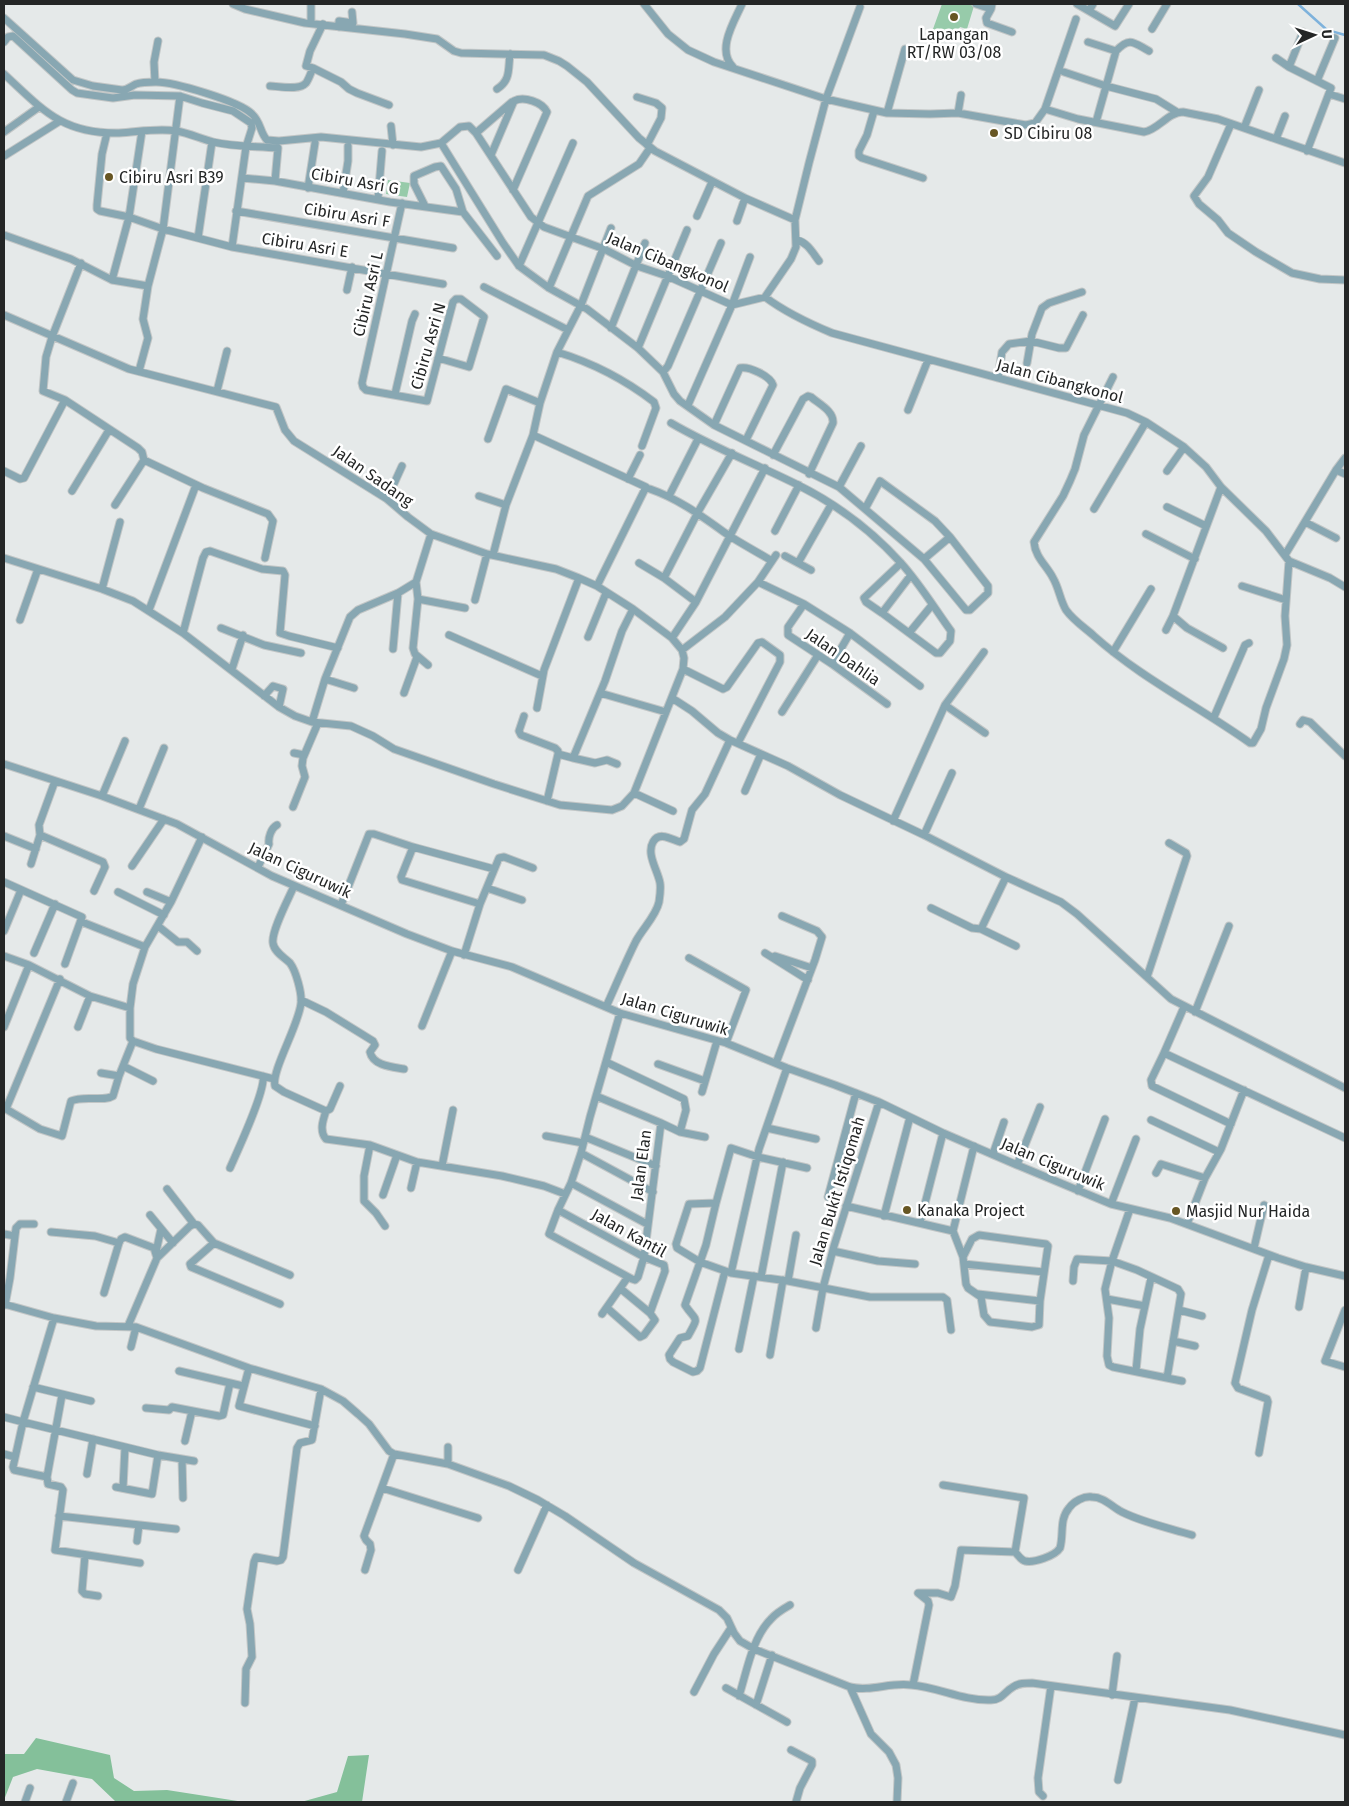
<svg xmlns="http://www.w3.org/2000/svg" width="1349" height="1806" viewBox="0 0 1349 1806" font-family="'Fira Sans',sans-serif">
<rect width="100%" height="100%" fill="#e5e9e9"/>
<!-- green -->
<path fill="#97cbaa" d="M942 4H968L974 6 967 29 960 27 954 37 933 29Z
M388 180 410 183 407 197 386 194Z"/>
<!-- forest -->
<path fill="#84c09a" d="M36 1738 110 1755 114 1778 134 1791 167 1790 244 1802H119L115 1801 92 1779 37 1769 13 1777 4 1800V1754H24Z
M369 1755 362 1802H301L337 1792 348 1756Z"/>
<g fill="none" stroke-linecap="round" stroke-linejoin="round">
<!-- stream -->
<path stroke="#7eb2dc" stroke-width="2.5" d="M1298 4 1327 30 1345 35"/>
<!-- street casing -->
<g stroke="#c2c6c6" stroke-width="9">
<path id="street" d="M233 4 245 9 305 23 405 34 437 39 454 51 461 53 544 55 559 61 567 66 587 82 639 138 655 151 745 198 795 220
M311 4V23
M644 4 668 34 688 50 714 62 826 99 887 113 930 114 958 113 1026 125 1035 123 1045 109 1078 119 1144 132C1158 130 1168 112 1183 112L1218 119 1345 163
M976 4 991 9 992 4
M1077 4 1089 11
M1093 4 1089 11 1115 26 1129 4
M991 9 986 18 987 23 1012 32
M4 18 73 80 93 86 122 90C128 90 131 86 136 84 142 82 150 82 156 82 174 82 239 101 252 114 261 122 260 133 267 140L279 141 321 137 421 147 441 143 460 127 469 126 476 133 531 217 544 227 604 249 637 266 667 276 732 305 765 297C785 312 808 323 832 333L1127 413 1146 422 1184 447 1206 467 1221 487 1266 531 1289 561 1330 578 1345 587
M323 24 310 51 306 66 313 68 341 82 349 89 357 93 389 105
M339 27V21L353 23 352 12
M1152 29 1167 4
M4 42 8 37 13 36 72 90 77 93 113 98 135 95 180 96 202 103 233 111 251 123 252 128 246 147 232 247
M1088 42 1116 51
M1276 58 1289 67 1331 88 1307 151
M733 67C716 50 734 22 742 4
M1289 67 1303 32
M1064 72 1106 86 1156 99 1177 112
M4 74C43 110 62 134 119 133 138 132 158 128 176 131 189 133 201 139 213 142 235 147 256 146 278 148L275 181
M1317 81 1335 38
M155 82 154 62 158 41
M270 86C279 86 299 91 306 83 309 79 311 72 313 68
M497 89C511 80 508 69 510 54
M1329 94 1345 99
M637 97 656 103 662 108 661 118 647 145
M1045 109 1076 19
M874 111 867 135 859 151V156L862 158 923 178
M887 113 905 49
M958 113 961 95
M1096 122 1116 51C1130 36 1134 43 1149 51
M1231 124 1208 177 1194 196 1199 204 1218 220 1228 233 1256 252 1292 273 1320 279 1345 280
M391 126 393 145
M1244 128 1259 90
M4 132 39 107
M107 133 102 154 97 205V209L100 211 129 217 163 229 232 247 443 284
M476 133 512 102
M1276 139 1285 116
M441 143 503 243 519 266 549 288 587 309 638 348 663 372 674 394 680 401 714 425 839 487 924 559 966 610H970L988 593V586L950 537
M491 155 514 101C524 96 542 102 547 112L513 190
M4 156 60 121
M242 178 275 181 390 202 463 212
M308 188 315 143
M343 193 348 161V146
M378 199 382 151
M402 203 362 383 363 387 366 390 427 401 453 302 456 299H461L482 315 484 317 469 367 438 358
M425 206 414 184V176L435 167 441 166 456 189 463 212 497 256
M236 211 453 248
M697 216 712 182
M737 221 745 198
M4 235 71 259 112 280 129 217 142 131
M198 238 212 142
M797 240C808 243 812 252 819 261
M81 263 52 337 46 357 43 391 65 400 138 448 142 452 144 460 203 488 268 514 273 521 265 558
M519 266 573 143
M112 280 148 286
M484 287 568 330
M549 288 588 196 639 164 650 148
M347 290 352 267
M765 297 791 259 796 247 795 220 809 163 826 99 860 7
M4 315 129 369 276 407 285 430 294 441 387 499 408 517 431 534 487 554 556 569 579 578 597 586 633 609 672 638 682 650 684 658 683 669 634 793 622 806 612 810 560 805 494 784 394 749 373 736 351 726 312 722 295 716 279 707 183 633 133 601 102 589 4 558
M611 328 645 243
M638 348 687 230
M557 352C593 363 624 379 654 402L656 408 642 446
M1027 363 1032 334 1042 308 1049 303 1082 292
M139 371 148 338 143 319 148 286 163 229 180 96
M663 372 668 366 721 243
M1113 377 1084 435 1075 469 1070 481 1063 496 1034 542C1035 557 1047 566 1053 578 1059 588 1060 600 1066 610 1073 620 1085 628 1094 636 1141 678 1198 706 1250 743H1253L1261 729 1266 708 1284 659 1287 645 1285 616 1289 561
M998 378 1002 352 1009 344 1031 341 1059 348H1066L1083 315
M217 391 227 351
M395 394 412 321 415 314
M688 405 732 305 750 257
M908 410 928 360
M671 423C712 447 756 464 798 485 836 504 873 532 901 563 920 584 935 609 951 631L950 641 940 653H936L882 613 911 575
M714 425 740 368C749 366 770 376 773 385L746 440
M533 435 646 487 597 586
M488 439 506 389 540 403
M773 455 803 399 808 396 811 397C819 404 834 411 833 423L809 474
M1336 470 1345 474
M4 471 20 479 24 478 65 400
M1167 471 1184 447
M628 479 640 455
M839 487 861 446
M1221 487 1173 616 1187 628 1223 648
M650 489C679 499 703 517 728 535 742 544 757 552 772 561
M72 491 109 430
M479 496 506 505
M669 496 698 439
M387 499 402 466
M115 505 144 460
M1167 507 1206 526
M865 509 880 481 935 521 950 537 924 559
M1094 509 1146 422
M1305 522 1336 538
M775 531 799 485
M1146 534 1195 559
M493 555 506 505 533 435 540 403 557 352 581 305 611 228
M1285 555 1336 470 1345 458
M785 556 811 570
M639 563 664 578
M798 563 831 505
M416 582 418 599 413 648 415 654 428 665
M758 582 804 604 850 633 920 686
M1242 586 1286 600
M102 589 120 522
M418 599 465 608
M475 600 487 554
M696 602 664 578 698 512 732 453
M804 604 788 627V635L832 664 887 704
M149 610 196 485
M882 613 866 602 864 598 901 563
M20 620 38 569
M221 628 264 645 301 653
M1166 630 1173 616
M183 633 203 558 206 552 210 551 262 569 283 571 285 575 280 633 289 636 338 648
M909 633 932 605
M449 635 542 676
M588 637 606 593
M672 638 696 602 765 468
M393 649 398 593
M682 650 725 617 758 582 776 555
M1113 652 1151 589
M832 664 850 633
M232 669 243 635
M683 669 723 689 727 687 758 643 762 642 780 655V662L738 743
M325 679 354 688
M404 693 417 657
M600 693 666 712
M264 696 273 686 283 689 279 707
M672 698 692 711 718 733 730 740 788 766 840 795 924 835 1006 877 1061 902 1077 914 1171 999 1345 1088
M945 705 985 733
M537 708 544 670 579 578
M782 712 818 655
M524 716 519 731 521 735 555 748 558 751V754
M1214 717 1245 645 1249 643
M312 722 325 679 350 617 358 610 398 593 416 582 431 534
M1300 724 1303 720 1310 722 1345 756
M294 753 304 755
M573 758 595 763 607 760 617 764
M4 764 102 796 177 824 272 876 407 934 452 951 512 967 620 1013 726 1043 787 1068 835 1085 879 1102 943 1133 1017 1165 1111 1204 1170 1218 1278 1258 1306 1267 1345 1276
M745 791 761 754
M634 793 673 811
M102 796 125 741
M547 801 558 754 573 758 605 681 622 631 633 609
M293 807 305 777 302 766 303 758 318 723
M139 809 164 748
M893 821 945 705 984 652
M40 835 103 862 105 867 94 891
M924 835 952 773
M4 836 36 849
M202 837 171 902 145 947 133 984 130 1008V1038L133 1041 156 1049 274 1079
M31 864 40 835 39 825 55 781
M132 866 164 819
M258 867 269 844C268 838 271 828 277 825
M4 882 82 917 65 964
M294 886C289 898 271 931 273 943 274 952 284 957 290 963 296 971 302 993 301 1003 299 1025 271 1071 275 1086L284 1092 326 1111C323 1120 319 1131 326 1139L370 1145 417 1162 502 1176 544 1186 565 1194
M487 888 522 900
M118 892 164 915
M147 892 171 902
M480 904 402 880 401 877 413 847 494 869
M341 905 369 834H374L413 847
M931 908 972 928 981 929 1006 877
M82 922 145 947
M158 926 178 942H187L197 951
M981 929 1016 946
M4 931 21 890
M34 953 55 904
M765 953 808 980
M464 955 480 904 499 858 504 857 533 868
M4 956 29 965 90 996 130 1008
M775 956 812 968
M689 958 746 990 726 1043
M1147 977 1187 856 1186 853 1169 843
M301 1000 326 1012 373 1041 375 1045 370 1052C373 1066 393 1067 404 1069
M606 1007C616 985 625 963 636 941 643 928 656 916 659 902 660 895 661 889 660 883 658 871 646 854 653 842 659 831 671 839 680 842L684 839 692 810 705 794 730 740
M1184 1007 1164 1053 1345 1138
M1195 1012 1229 926
M422 1026 452 951
M4 1027 29 965
M78 1027 90 996
M1164 1053 1151 1080 1152 1086 1231 1124
M606 1062 684 1099 686 1110 680 1132 661 1123
M776 1063 815 960 822 937 817 931 782 916
M658 1064 705 1081
M123 1066 153 1081
M101 1073 119 1076
M702 1092 717 1041
M596 1096 661 1123 644 1257 638 1277 635 1280 632 1279 549 1234 558 1210 571 1183 581 1153 590 1117 620 1013
M4 1108 6 1109 60 979
M6 1109 40 1129 62 1136 71 1101C84 1095 104 1102 113 1096L119 1076 133 1041
M326 1111 330 1109 340 1086
M1151 1120 1219 1152
M767 1128 816 1139
M680 1132 705 1137
M546 1136 583 1143
M585 1137 656 1166
M370 1145 364 1176V1201L376 1213 385 1226
M581 1153 653 1192
M993 1154 1004 1122
M1017 1165 1040 1107
M442 1166 453 1110
M230 1168C237 1152 266 1090 263 1076
M807 1168 758 1157 731 1148 716 1203 689 1204 676 1244 677 1248 700 1262 731 1273 788 1281 870 1297H943L947 1300 951 1330
M1156 1173 1161 1164 1205 1178
M571 1183 647 1224
M411 1188 417 1162
M167 1189 194 1224
M1078 1191 1105 1119
M383 1195 397 1155
M828 1197 856 1093
M716 1203 706 1245 685 1305C696 1322 700 1315 688 1336L680 1338 669 1355 670 1359 673 1362 693 1372 697 1371 700 1368 725 1271
M1111 1204 1136 1139
M846 1206 953 1231
M558 1210 644 1257 664 1265 665 1271 650 1313 621 1289
M150 1215 173 1243
M884 1216 910 1117
M920 1223 943 1133
M1187 1224 1205 1178 1221 1149 1244 1090
M51 1232 95 1236 119 1243 121 1239 125 1237 154 1248 157 1258 128 1326
M4 1234 15 1236
M214 1243 190 1264 191 1267 280 1304
M1254 1248 1264 1205
M833 1251 878 1261 915 1264
M156 1252 161 1229
M963 1257 972 1239 979 1235 1046 1244 1048 1246 1040 1301 1039 1325 1032 1327 990 1322 984 1315 981 1297 968 1288 966 1284 963 1257 953 1231 974 1146
M157 1258 190 1226 194 1224 198 1225 214 1243 290 1275
M964 1264 1044 1272
M731 1273 759 1149 787 1068
M761 1277 783 1162
M788 1281 796 1235
M1073 1281 1074 1267 1077 1259 1112 1261 1105 1289 1109 1318 1107 1356 1109 1365 1113 1367 1167 1378 1181 1294 1178 1289 1137 1270 1112 1261 1130 1209
M104 1293 119 1243
M978 1294 1040 1301
M1107 1299 1145 1306
M4 1304 54 1318 96 1326 136 1327 249 1368 321 1389 343 1401 358 1414 369 1424 389 1451 394 1454 448 1464 509 1486 538 1500 565 1516 634 1563 719 1610 727 1618 734 1633 740 1641 754 1649 850 1687C871 1692 890 1682 911 1685 938 1687 963 1701 991 1700 1002 1700 1004 1692 1013 1687 1019 1683 1025 1683 1032 1683L1230 1710 1345 1735
M5 1305 10 1278 16 1228 20 1224H34
M1299 1307 1306 1267
M607 1308 640 1337 644 1335 655 1320 650 1313
M1179 1310 1202 1316
M1345 1310 1325 1361 1345 1367
M602 1314 628 1277
M54 1318 23 1422 158 1455 194 1461
M816 1328 823 1288 834 1246 879 1102
M1173 1341 1195 1346
M131 1347 136 1327
M739 1349 754 1276
M770 1355 783 1280
M249 1368 239 1406 315 1426
M179 1371 243 1386
M1136 1371 1140 1329 1151 1278
M1167 1378 1182 1381
M33 1387 91 1401
M62 1395 47 1477 48 1484 61 1487 63 1490 55 1550 140 1563
M146 1408 169 1410 172 1407 219 1416 223 1415 230 1383
M4 1417 23 1422 13 1467 14 1470 47 1477
M185 1441 192 1411
M448 1447V1464
M1259 1453 1268 1402 1267 1399 1238 1388 1235 1383 1252 1310 1269 1255
M4 1454 15 1457
M182 1459 183 1498
M87 1474 93 1439
M943 1485 1024 1498 1015 1552
M116 1487 152 1494 158 1455
M123 1488 125 1447
M382 1488 478 1518
M59 1516 176 1529
M137 1541 139 1525
M85 1555 82 1591 85 1594 98 1596
M365 1570 371 1550 370 1544 366 1540 364 1536 394 1454
M518 1570 547 1505
M913 1685 929 1605 928 1601 918 1593H938L951 1597 955 1586 961 1550 1015 1552C1018 1555 1021 1560 1025 1561 1034 1563 1055 1556 1060 1548 1064 1534 1059 1520 1069 1508 1074 1501 1084 1496 1092 1497 1104 1497 1112 1507 1122 1512 1144 1523 1169 1528 1192 1535
M850 1687 871 1734 889 1752 896 1765 898 1778 897 1802
M726 1688 787 1722
M694 1692 714 1654 731 1628
M1112 1695 1117 1656
M739 1696C747 1671 752 1638 771 1619 776 1613 783 1609 790 1605
M245 1703 246 1669 252 1657 250 1624 247 1609 254 1562 256 1557 277 1561 281 1560 283 1557 297 1448 300 1443 312 1440 321 1389
M756 1705 772 1655
M791 1750 812 1761V1765L800 1788 796 1802
M1118 1780 1135 1698
M1043 1796 1039 1792 1038 1778 1051 1686
M25 1802 30 1788
M66 1802 73 1783"/>
</g>
<!-- street -->
<use href="#street" stroke="#88a7b2" stroke-width="7"/>
</g>
<!-- markers -->
<g fill="#675623" stroke="#fff" stroke-width="2">
<circle cx="954" cy="17" r="5"/>
<circle cx="994" cy="133" r="5"/>
<circle cx="109" cy="177" r="5"/>
<circle cx="907" cy="1210" r="5"/>
<circle cx="1176" cy="1211" r="5"/>
</g>
<g text-anchor="middle" dominant-baseline="central" stroke-width="5" stroke-linejoin="round" paint-order="stroke">
<!-- poi labels -->
<g font-size="16" fill="#242626" stroke="#fff" text-anchor="start">
<text x="954" y="34" text-anchor="middle">Lapangan<tspan x="954" dy="18">RT/RW 03/08</tspan></text>
<text x="1004" y="133">SD Cibiru 08</text>
<text x="119" y="177">Cibiru Asri B39</text>
<text x="917" y="1210">Kanaka Project</text>
<text x="1186" y="1211">Masjid Nur Haida</text>
</g>
<!-- street labels -->
<g font-size="16" fill="#242626" stroke="#fff">
<text transform="translate(355 181) rotate(10)">Cibiru Asri G</text>
<text transform="translate(347 215) rotate(9)">Cibiru Asri F</text>
<text transform="translate(305 245) rotate(9)">Cibiru Asri E</text>
<text transform="translate(668 262) rotate(23)">Jalan Cibangkonol</text>
<text transform="translate(368 294) rotate(-77)">Cibiru Asri L</text>
<text transform="translate(428 346) rotate(-74)">Cibiru Asri N</text>
<text transform="translate(1060 381) rotate(15)">Jalan Cibangkonol</text>
<text transform="translate(373 476) rotate(35)">Jalan Sadang</text>
<text transform="translate(843 657) rotate(35)">Jalan Dahlia</text>
<text transform="translate(300 870) rotate(25)">Jalan Ciguruwik</text>
<text transform="translate(675 1014) rotate(17)">Jalan Ciguruwik</text>
<text transform="translate(1053 1164) rotate(23)">Jalan Ciguruwik</text>
<text transform="translate(641 1165) rotate(-82)">Jalan Elan</text>
<text transform="translate(837 1191) rotate(-73)">Jalan Bukit Istiqomah</text>
<text transform="translate(629 1233) rotate(29)">Jalan Kantil</text>
</g>
</g>
<!-- border -->
<rect width="1349" height="1806" fill="none" stroke="#242626" stroke-width="10"/>
<!-- north arrow -->
<g transform="translate(1314 35) rotate(86)" stroke="#ffffff" stroke-width="4" paint-order="stroke">
<path d="M0-4L9 19L0 12L-9 19Z" fill="#242626"/>
<text y="-8" font-size="14" font-weight="bold" text-anchor="middle" fill="#242626">U</text>
</g>
</svg>
